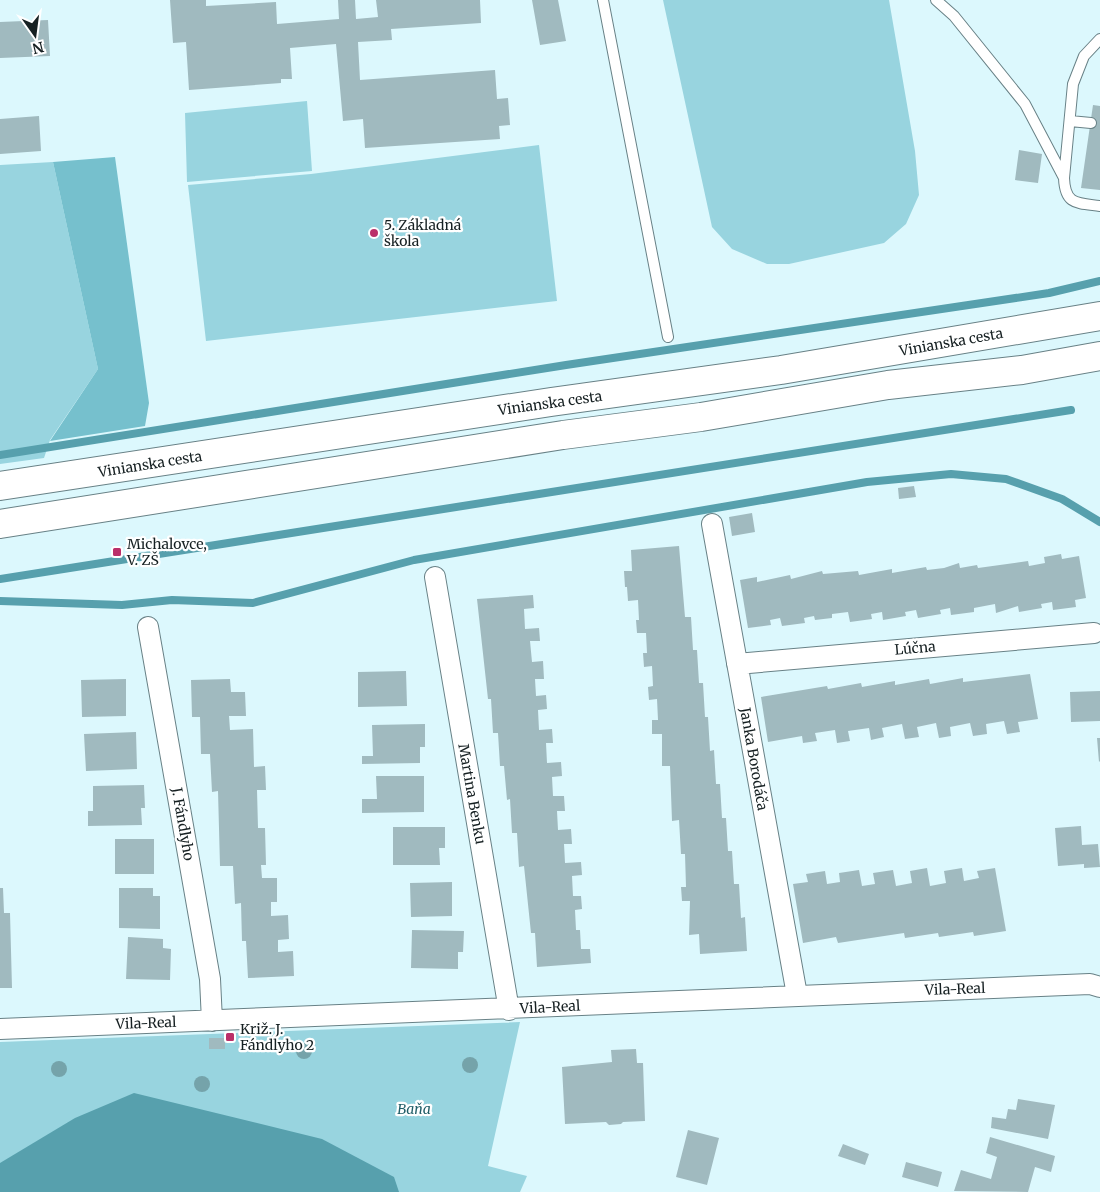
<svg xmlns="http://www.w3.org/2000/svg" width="1100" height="1192" viewBox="0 0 1100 1192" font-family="Merriweather,serif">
<rect width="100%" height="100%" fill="#dcf8fd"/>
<!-- green -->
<path fill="#98d4df" d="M663 0H889L915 151 919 195 906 224 884 243 789 264H767L732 249 712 227Z
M307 101 312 171 187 182 185 113Z
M539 145 557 301 206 341 188 185 311 174Z
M53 162 98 369 50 440 44 458 0 464V165Z
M520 1022 488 1166 527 1176 520 1192H0V1042Z"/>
<!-- forest -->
<path fill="#76c0cd" d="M115 157 149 403 145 426 50 441 98 369 53 162Z"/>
<!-- water -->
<path fill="#57a0ad" d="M134 1093 322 1139 394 1177 399 1192H0V1163L75 1118Z"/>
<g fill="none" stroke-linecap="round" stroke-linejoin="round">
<!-- stream -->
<path stroke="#57a0ad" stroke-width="8" d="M0 455 566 365 1049 293 1100 281
M0 579 1071 410
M0 601 122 605 172 600 253 603 414 560 867 482 951 474 1006 479 1062 499 1100 522"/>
</g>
<!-- building -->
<path fill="#a0babf" d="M170 0H206V6L276 2 277 24 339 19 338 0H355L356 19 378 17 376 0H480L481 23 391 29 392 40 358 42 360 80 495 70 497 99 508 98 510 125 499 126 500 139 365 148 363 119 343 121 336 44 290 48 292 79H281V83L189 90 186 42 173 43Z
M532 0H558L566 41 540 45Z
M48 20 50 56 0 58V22Z
M1093 105 1100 106V190L1081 188Z
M39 116 41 151 0 154V119Z
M1019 150 1042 154 1038 183 1015 180Z
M914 486 916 497 899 499 898 488Z
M752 513 755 532 732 536 729 517Z
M679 546 685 617H691L693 650H697L699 683H703L705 717H708L710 751 714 750 716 784H720L722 818H726L728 851H732L734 884H739L741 918 745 917 747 951 700 954 699 934 689 935 690 901H682L681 887H686L685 854H681L679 820 672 821 670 766H662V734H652V720H658L657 699 649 700 648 687 653 686 652 666 644 667 643 653H647L646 633H637L636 620H639L638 600 628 601 627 587H625L624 571H632L631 550Z
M1061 554 1062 559 1079 556 1086 598 1075 600 1076 607 1053 610 1052 602 1041 604 1042 608 1019 612 1018 606 996 613 995 604 974 608V612L951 615 950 608 940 610 941 614 918 618 916 610 905 612 906 616 883 620 882 612 871 614 872 619 850 622 848 612 832 614V618L815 620 814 616 804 618 805 623 782 626 780 618 770 620 771 625 748 628 740 580 757 577V582L790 575 791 579 822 571 823 574 858 571 859 575 892 569V573L926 567 927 570 944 568 959 563 960 568 977 565 978 568 1028 561 1029 566 1045 563 1044 557Z
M533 595 534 608 524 609 525 629 539 628 540 641H530L532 662 543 661 544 679H535L536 696 546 695 547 709 538 710 539 730 552 729 553 743H546L547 763 561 762 562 776 552 777 553 796H564L565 811H557L558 830 571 829 572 844H564L565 863 581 862 582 875 572 876 573 896H581L582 909 575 910 576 930H580L581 949H590L591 963 537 967 535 933H531L524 866 519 867 517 833H512L510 799 507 800 504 766H500L498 733H493L491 699H488L477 599Z
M406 671 407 706 358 707V672Z
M1030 674 1038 719 1018 722 1020 732 1007 734 1004 721 986 724 987 734 973 736 970 723 950 727 951 736 939 738 936 723 917 727 919 737 905 739 902 724 882 728 884 737 871 740 869 728 848 731 850 741 837 743 835 730 815 733 817 741 803 743 802 736 768 742 761 697 827 686 828 689 861 683 862 687 895 681V685L929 679 930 684 963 678V682Z
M126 679V716L82 717 81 680Z
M230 679 231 692H245L246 716H229L230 730 253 729 254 767 265 766 266 790H257L258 828H265L266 865H261L262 878H277V902H271V916L288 915 289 939 278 940V952L293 951 294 976 248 978 246 941H242L241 903 235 904 233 866H220L218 791 212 792 210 754H201L200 717H192L191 680Z
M1100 691V721L1071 722 1070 692Z
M425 724V747H420V763L362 764V756H373L372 725Z
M136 732 137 769 86 771 84 734Z
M1097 738H1100V761L1099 762Z
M376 776H424V812L362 813V799H377Z
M144 785 145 808H141L142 825 88 826V811H93V786Z
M1081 826 1082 845 1098 844 1100 867 1084 868V864L1058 866 1055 828Z
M393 827H445V848H439L440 865H393Z
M115 839H154V874H115Z
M927 868 930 886 946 883 944 871 962 868 964 881 979 878 977 871 995 868 1006 931 974 936 973 932 939 937 938 933 905 938 904 933 838 943 836 937 803 943 793 884 808 882 806 874 825 871 827 884 840 882 839 873 859 870 862 886 875 884 873 873 893 870 896 886 912 883 910 871Z
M452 882V916L411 917 410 883Z
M0 888H3L4 913H10L12 988H0Z
M119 888H153V896H160V929L119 928Z
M412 930 464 931 463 952H458V969L411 968Z
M128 937 163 939V948L171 949 170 980 126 979Z
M209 1038H225V1049H209Z
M636 1049 637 1063H643L645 1121 623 1122 621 1124 609 1125 606 1122 565 1124 562 1067 612 1062 611 1050Z
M1018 1099 1055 1105 1048 1139 991 1128 992 1117 1006 1119 1008 1109 1016 1110Z
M688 1130 719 1138 707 1185 676 1177Z
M990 1137 1055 1156 1051 1172 1035 1167 1028 1192 954 1191 961 1170 991 1179 997 1157 986 1153Z
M843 1144 869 1154 865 1165 838 1156Z
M906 1162 942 1172 938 1187 902 1177Z"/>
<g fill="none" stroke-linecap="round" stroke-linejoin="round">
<!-- lane casing -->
<g stroke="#688186" stroke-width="12">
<path id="lane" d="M603 0 668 337
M936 0 954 16 1025 104 1064 178
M1100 39 1084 56 1073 84 1064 178C1065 205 1077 203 1100 206
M1070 121 1091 123"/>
</g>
<!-- street casing -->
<g stroke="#688186" stroke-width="22">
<path id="street" d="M712 524 797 995
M435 577 509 1010
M148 627 210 979 212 1021
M737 664 1094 633
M0 1029 1090 984 1100 987"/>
</g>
<!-- secondary casing -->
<g stroke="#688186" stroke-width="30">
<path id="secondary" d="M0 486 551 402 781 370 1100 316
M0 524 563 435 701 417 888 385 1022 370 1100 356"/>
</g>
<!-- lane -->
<use href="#lane" stroke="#fff" stroke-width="10"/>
<!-- street -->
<use href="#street" stroke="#fff" stroke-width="20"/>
<!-- secondary -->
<use href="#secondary" stroke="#fff" stroke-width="28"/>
</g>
<!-- trees -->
<g fill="#75a3aa">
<circle cx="304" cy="1051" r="8"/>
<circle cx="470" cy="1065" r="8"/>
<circle cx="59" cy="1069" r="8"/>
<circle cx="202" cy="1084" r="8"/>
</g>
<!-- markers -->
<g fill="#ba2f69" stroke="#fff" stroke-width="2">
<circle cx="374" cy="233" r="5"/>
<rect x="112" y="547" width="10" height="10" rx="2.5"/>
<rect x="225" y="1032" width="10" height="10" rx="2.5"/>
</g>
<g text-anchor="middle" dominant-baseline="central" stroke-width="4.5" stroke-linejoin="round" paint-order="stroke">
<!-- poi labels -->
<g font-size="14" fill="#162022" stroke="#fff" text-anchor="start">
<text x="384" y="225">5. Základná<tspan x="384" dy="16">škola</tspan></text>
<text x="127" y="544">Michalovce,<tspan x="127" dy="16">V. ZŠ</tspan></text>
<text x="240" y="1029">Križ. J.<tspan x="240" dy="16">Fándlyho 2</tspan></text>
</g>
<!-- street labels -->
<g font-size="14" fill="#162022" stroke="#fff">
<text transform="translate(951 342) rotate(-10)">Vinianska cesta</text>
<text transform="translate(550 403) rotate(-8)">Vinianska cesta</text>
<text transform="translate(150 464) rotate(-9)">Vinianska cesta</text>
<text transform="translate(915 648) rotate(-5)">Lúčna</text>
<text transform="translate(754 759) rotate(80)">Janka Borodáča</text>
<text transform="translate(472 794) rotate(80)">Martina Benku</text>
<text transform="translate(183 824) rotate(80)">J. Fándlyho</text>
<text transform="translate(955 989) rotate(-2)">Vila-Real</text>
<text transform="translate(550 1007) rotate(-3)">Vila-Real</text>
<text transform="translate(146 1023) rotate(-2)">Vila-Real</text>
</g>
<!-- park labels -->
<g font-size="14" font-style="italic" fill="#205d67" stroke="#fff">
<text x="414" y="1109">Baňa</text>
</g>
</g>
<!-- north arrow -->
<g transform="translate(35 35) rotate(166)" stroke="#ffffff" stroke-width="4" paint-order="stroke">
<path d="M0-4L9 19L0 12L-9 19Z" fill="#162022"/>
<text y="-8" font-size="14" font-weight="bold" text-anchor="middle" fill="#162022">N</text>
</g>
</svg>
